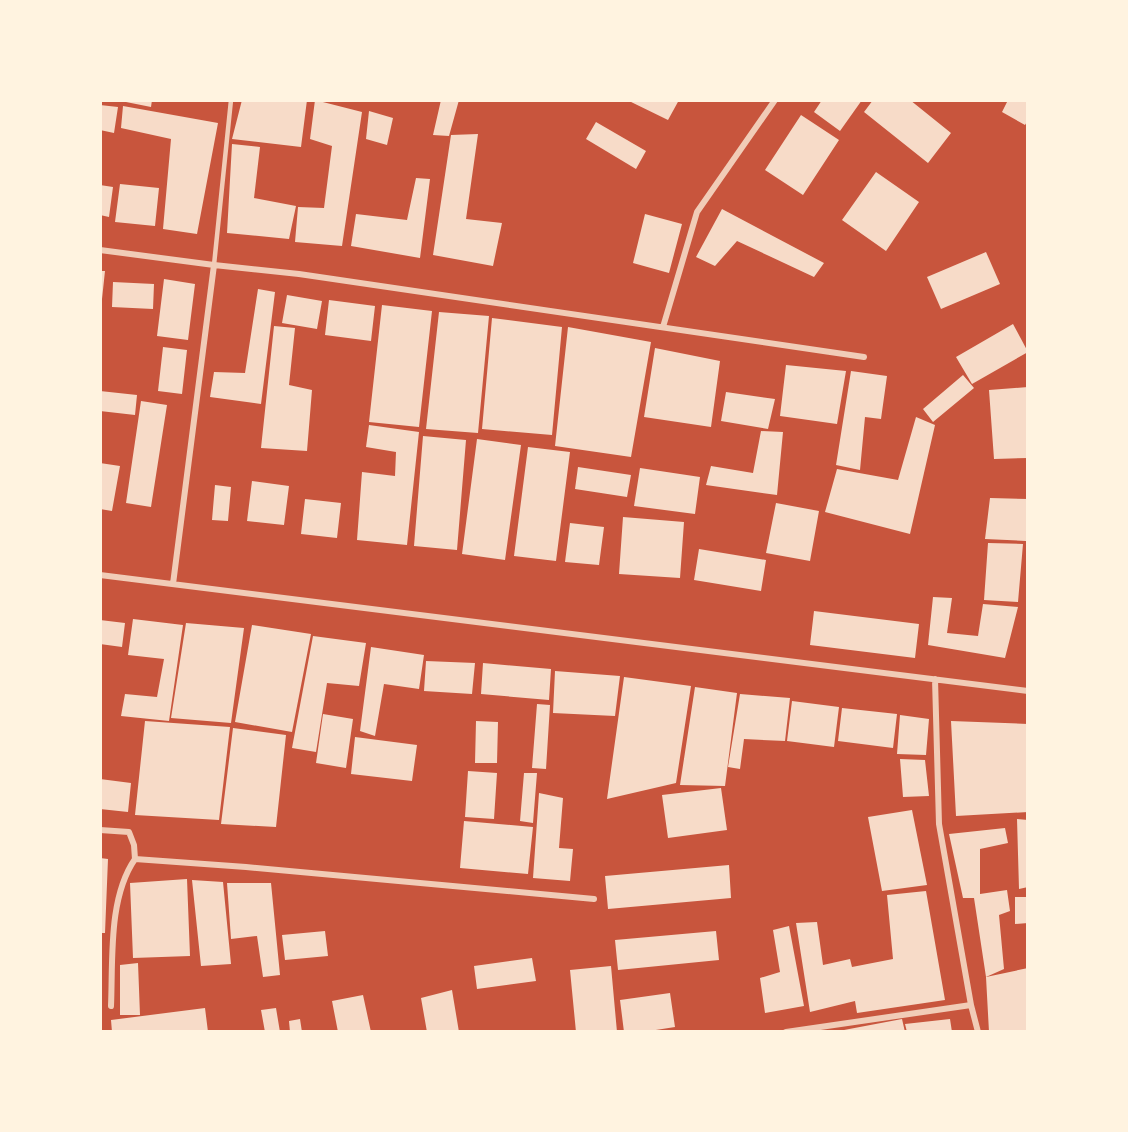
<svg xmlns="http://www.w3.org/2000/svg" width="1128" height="1132" viewBox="0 0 1128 1132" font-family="'Crimson Pro',serif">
<rect width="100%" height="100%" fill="#c8553d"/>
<!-- building -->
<path fill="#f7dbc8" d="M116 100H152L151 107Z
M242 100H307L301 147 232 139Z
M315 100 362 112 342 246 295 242 298 207 324 208 332 146 310 139Z
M441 100H459L449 136 433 135Z
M627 100H679L668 120Z
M822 100H862L840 131 814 112Z
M873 100H910L951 133 928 163 864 112Z
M1008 100H1028V120L1025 125 1002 112Z
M100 105 118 107 114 133 100 130Z
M123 106 218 123 197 234 163 229 171 139 121 128Z
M369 111 393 118 387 145 366 139Z
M801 115 839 140 803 195 765 170Z
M596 122 646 151 636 169 586 139Z
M478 134 466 219 502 223 493 266 433 255 451 135Z
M232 144 260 147 254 198 296 206 289 239 227 233Z
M876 172 919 202 886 251 842 220Z
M416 178 430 179 420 258 351 246 356 214 407 220Z
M120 184 159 188 155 226 115 222Z
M100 185 113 187 109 217 100 215Z
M722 209 824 263 814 277 737 241 715 266 696 257Z
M645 214 682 224 669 273 633 263Z
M986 252 1000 284 941 309 927 277Z
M100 271H105L102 299H100Z
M164 279 195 284 188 340 157 336Z
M113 282 154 284 153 309 112 307Z
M258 289 275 292 261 404 210 397 214 372 245 373Z
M287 295 322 301 317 329 282 323Z
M329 300 375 306 371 341 325 335Z
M382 305 432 311 419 427 369 422Z
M439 312 489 316 478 433 426 429Z
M492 318 562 327 552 435 482 429Z
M1013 324 1028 352 972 384 956 357Z
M274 326 295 328 289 385 312 390 307 451 261 448Z
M568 327 651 342 631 457 555 446Z
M163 347 187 350 182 394 158 391Z
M655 348 720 361 711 427 644 417Z
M786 365 846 371 837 424 780 416Z
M851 371 887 376 881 419 865 417 860 470 836 465Z
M963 375 974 388 933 422 923 409Z
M1028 387V458L994 459 989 390Z
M100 391 137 395 135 415 100 411Z
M726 392 775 399 768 429 721 421Z
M141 401 167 405 151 507 126 503Z
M916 417 935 425 910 534 825 512 837 469 898 480Z
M369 425 419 432 407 545 357 540 362 472 395 476 396 452 366 447Z
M761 431 783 432 777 495 706 485 711 466 753 473Z
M423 436 466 440 457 550 414 546Z
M477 439 521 445 505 560 462 554Z
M528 447 570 452 556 561 514 556Z
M100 463 120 466 112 511 100 509Z
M578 467 631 475 627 497 575 489Z
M640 468 700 477 695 514 634 506Z
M252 481 289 486 284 525 247 521Z
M215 485 231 487 228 521 212 520Z
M990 498 1028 499 1026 541 985 539Z
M305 499 341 503 337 538 301 534Z
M776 503 819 511 810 561 766 553Z
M623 517 684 522 680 578 619 574Z
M570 523 604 527 599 565 565 562Z
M988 543 1023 544 1018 602 984 600Z
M699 549 766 560 761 591 694 580Z
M933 597 952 598 947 633 978 636 983 604 1018 607 1005 658 928 645Z
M814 611 919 624 915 658 810 645Z
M133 619 183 625 169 721 121 716 125 694 157 697 164 659 128 655Z
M100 620 125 623 122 647 100 644Z
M186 623 244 628 231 723 171 718Z
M252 625 311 634 292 732 235 722Z
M313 636 366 643 359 686 327 683 316 752 292 748Z
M371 647 424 655 419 689 384 684 375 736 360 731Z
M426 661 475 663 472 694 424 691Z
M483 663 551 669 549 700 481 694Z
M555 671 620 676 615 716 553 713Z
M624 677 691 686 676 783 607 799Z
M695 687 737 693 725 786 680 785Z
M740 694 790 698 785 741 744 739 740 769 728 767Z
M792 701 839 707 834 747 787 741Z
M537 704 550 705 546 769 532 768Z
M842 708 897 714 893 748 838 741Z
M323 714 353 719 346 768 316 763Z
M900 715 929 719 926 755 897 754Z
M145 721 230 727 219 820 135 815Z
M476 721 498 722 497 763H475Z
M951 721 1028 724V812L956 816Z
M233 728 286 735 276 827 221 824Z
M355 737 417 745 412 781 351 774Z
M900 759 925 760 929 796 903 797Z
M468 771 497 773 494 819 465 817Z
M524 773H537L533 823 520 821Z
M100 779 131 783 128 812 100 809Z
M721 788 727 830 668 838 662 795Z
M539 793 563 798 559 848 573 849 570 881 533 878Z
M912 810 927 885 882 891 868 817Z
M1017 819 1028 820V887L1019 889Z
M464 821 533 827 528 874 460 868Z
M1005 828 1008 843 980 849V894L1007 890 1010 911 999 915 1004 969 986 977 974 898H963L949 834Z
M100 858 108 859 105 933H100Z
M729 865 731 898 608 909 605 876Z
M187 879 190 956 133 958 130 883Z
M192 880 223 882 231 964 201 966Z
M227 883H271L280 975 263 977 257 936 231 939Z
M926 891 945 1000 857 1013 855 1001 810 1012 796 923 817 922 823 965 850 959 852 967 893 959 887 895Z
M1015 897H1028V923L1015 924Z
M789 926 804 1006 765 1013 760 978 780 972 773 930Z
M325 931 328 956 285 960 282 935Z
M716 931 719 960 618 970 615 940Z
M532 958 536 981 477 989 474 966Z
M138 963 140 1015H120V965Z
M611 966 617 1032H576L570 970Z
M1028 968V1032H989L986 977Z
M452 990 459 1032H427L421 998Z
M670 993 675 1027 643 1032H624L620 1000Z
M363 995 371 1032H338L332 1001Z
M205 1008 208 1032H112L111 1020Z
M276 1008 280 1032H265L261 1010Z
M300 1019 302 1032H290L289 1021Z
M902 1019 905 1032H844V1030Z
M950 1019 952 1032H907L905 1024Z"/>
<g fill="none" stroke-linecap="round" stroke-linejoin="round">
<!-- service -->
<path stroke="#f1ccb7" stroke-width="4.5" d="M214 265 231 100"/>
<!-- minor -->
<path stroke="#f1ccb7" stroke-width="6" d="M100 250 214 265 299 274 864 357
M663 327 697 212 775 100
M100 575 1028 691
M173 584 214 265
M935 679 939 824 971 1005 978 1032
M100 830 129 832 134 845 135 859 246 867 594 899
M111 1006C113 960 108 898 135 859
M786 1032 971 1005"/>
</g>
<!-- border -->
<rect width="1128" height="1132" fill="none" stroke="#fff3e0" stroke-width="204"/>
</svg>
